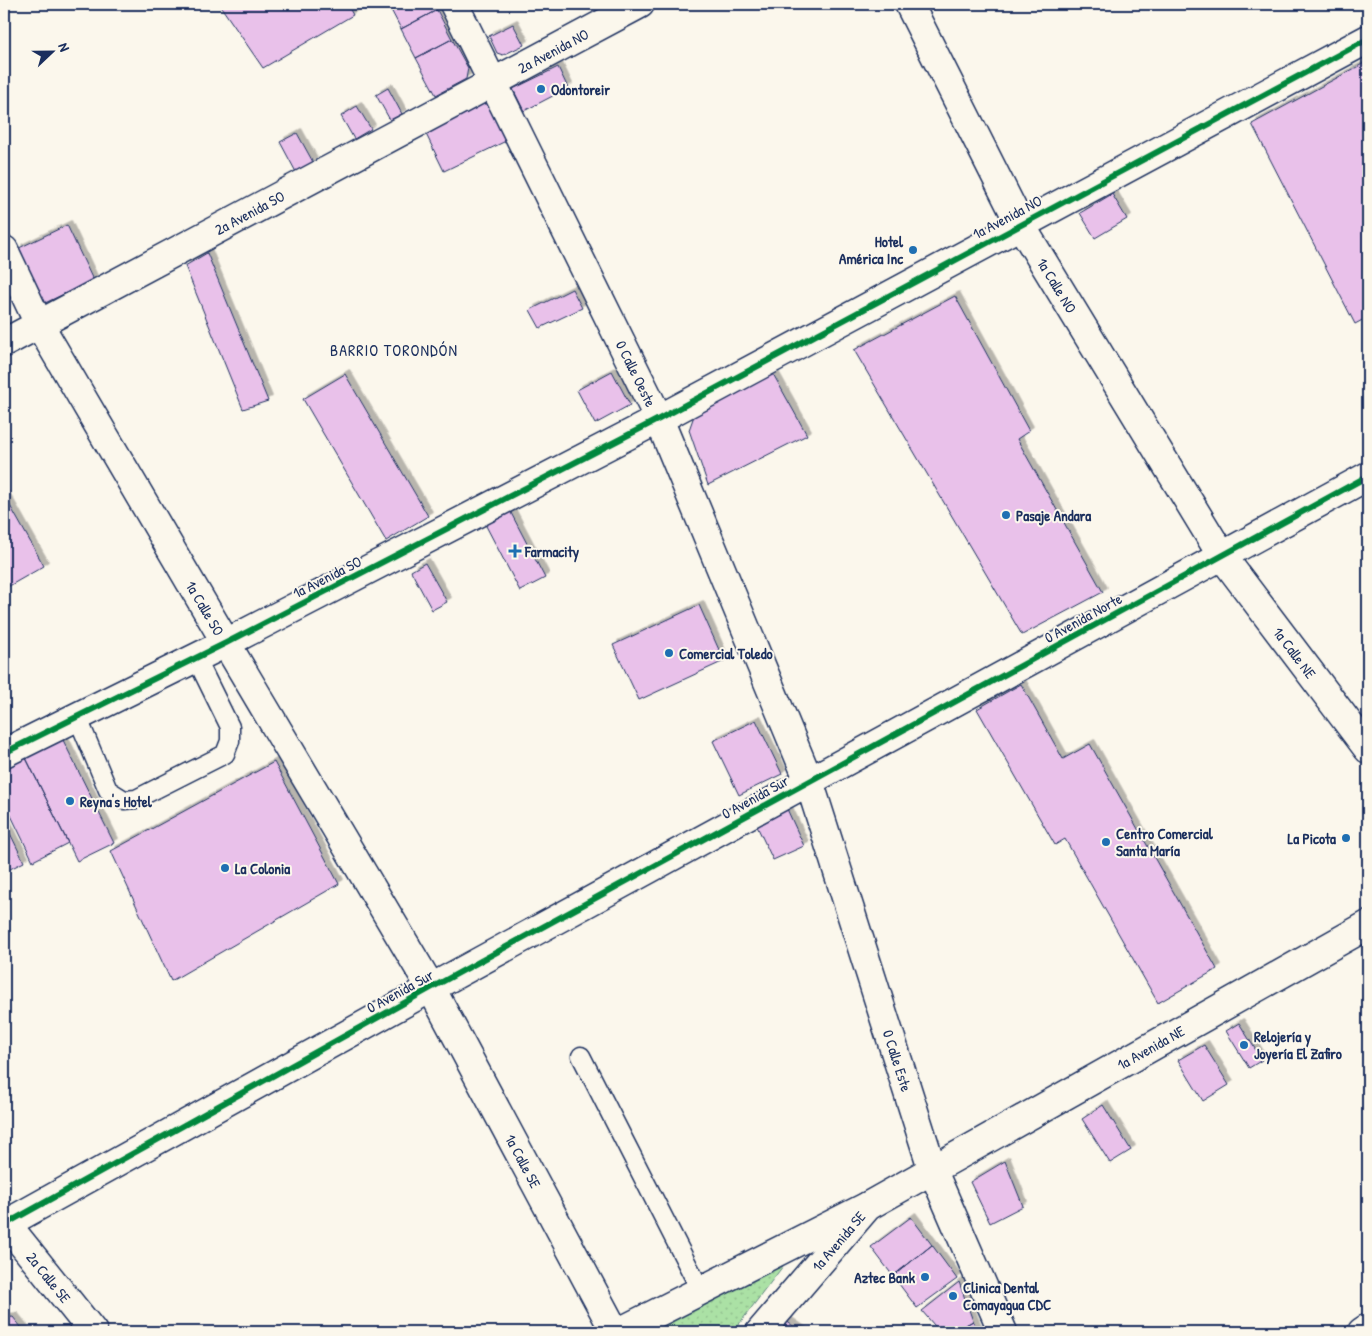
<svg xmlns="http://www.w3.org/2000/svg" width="1372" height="1336" viewBox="0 0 1372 1336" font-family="'Patrick Hand',sans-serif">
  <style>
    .grass { fill: url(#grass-dots); stroke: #638882 }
    .building { fill: #e9c1ea; stroke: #1b2f5e; filter: url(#shadow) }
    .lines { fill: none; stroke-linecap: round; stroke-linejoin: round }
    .lane-casing { stroke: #1b2f5e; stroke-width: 21 }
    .street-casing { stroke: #1b2f5e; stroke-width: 31 }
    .secondary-casing { stroke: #1b2f5e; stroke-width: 31 }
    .lane { stroke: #fbf7ec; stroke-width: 18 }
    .street { stroke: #fbf7ec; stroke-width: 28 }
    .secondary { stroke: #fbf7ec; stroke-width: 28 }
    .cycleway-casing { stroke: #fbf7ec; stroke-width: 9 }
    .cycleway { stroke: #00873e; stroke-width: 6 }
    .poi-dot { fill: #1f6fb2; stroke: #fbf7ec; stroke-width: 2 }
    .labels { text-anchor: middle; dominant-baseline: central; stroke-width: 4; stroke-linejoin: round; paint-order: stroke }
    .street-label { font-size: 15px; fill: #1b2f5e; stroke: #fbf7ec }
    .poi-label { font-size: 15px; font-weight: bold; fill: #1b2f5e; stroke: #fbf7ec; text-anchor: start }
    .neighbourhood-label { font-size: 16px; letter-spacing: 1px; fill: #1b2f5e; stroke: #fbf7ec }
  </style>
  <defs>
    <pattern id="grass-dots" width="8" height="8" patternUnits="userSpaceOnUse" patternTransform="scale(1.25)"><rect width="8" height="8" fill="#abe1a5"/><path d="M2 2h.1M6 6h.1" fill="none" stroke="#93c190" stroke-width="1.8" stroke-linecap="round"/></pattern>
    <filter id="shadow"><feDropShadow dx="4.5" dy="-4.5" stdDeviation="0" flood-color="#0004"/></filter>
  </defs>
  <rect width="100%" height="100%" fill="#fbf7ec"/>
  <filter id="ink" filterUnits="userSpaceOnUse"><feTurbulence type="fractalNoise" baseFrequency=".02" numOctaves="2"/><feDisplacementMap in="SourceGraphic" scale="10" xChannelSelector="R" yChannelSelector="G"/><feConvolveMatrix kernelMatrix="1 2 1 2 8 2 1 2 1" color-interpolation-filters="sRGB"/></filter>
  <g filter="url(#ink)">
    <!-- grass -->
    <path class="grass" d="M802,1241L733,1332H639Z"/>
    <!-- building -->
    <path class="building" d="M219,4H347L353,15L263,68Z
      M393,4H434L437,10L401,29L389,6Z
      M437,10L452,39L416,58L401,29Z
      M513,24L524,45L503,55L497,53L489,36Z
      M452,39L468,68L466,79L436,95L416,58Z
      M1368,61V317L1355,324L1252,124Z
      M558,67L568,88L524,111L513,89Z
      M388,88L402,114L390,120L376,95Z
      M488,100L508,140L444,171L425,132Z
      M357,106L371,129L354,139L341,116Z
      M297,133L313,162L296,172L280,142Z
      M1112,194L1127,219L1095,238L1080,213Z
      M67,225L93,280L43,304L17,249Z
      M207,253L268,401L243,409L185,266Z
      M572,289L582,308L540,328L530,310Z
      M955,296L1029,431L1017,439L1103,592L1022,635L854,350Z
      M612,371L630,405L595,424L577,390Z
      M772,372L807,435L708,485L689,430L696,410Z
      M345,374L428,516L386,541L303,399Z
      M4,495L44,566L4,589Z
      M510,511L545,578L520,591L485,524Z
      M425,563L447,602L432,610L411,571Z
      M699,605L724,661L639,700L613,645Z
      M1021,684L1063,759L1090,744L1217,969L1158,1003L1065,839L1055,845L977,709Z
      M756,720L782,774L739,795L713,741Z
      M63,740L114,843L77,861L26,758Z
      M26,758L68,843L33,861L4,801V769Z
      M274,762L339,884L171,981L111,851Z
      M787,809L804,846L773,860L756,824Z
      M4,821L24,862L4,872Z
      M1239,1023L1262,1060L1249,1068L1226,1031Z
      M1204,1045L1229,1085L1203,1101L1178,1060Z
      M1103,1105L1131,1150L1110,1163L1082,1119Z
      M1005,1161L1023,1206L990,1223L970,1182Z
      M911,1217L932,1245L893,1276L871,1247Z
      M932,1245L957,1279L917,1308L893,1276Z
      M959,1282L973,1321L953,1332H940L922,1311Z
      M13,1317L25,1332H4V1318Z
      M786,1321L802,1332H779Z
      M973,1321L978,1332H953Z"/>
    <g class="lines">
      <!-- lane casing -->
      <g class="lane-casing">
        <path id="lane" d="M77,716L108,790L124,800L136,799L225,754L230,741V727L196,658
          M581,1056L701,1291"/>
      </g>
      <!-- street casing -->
      <g class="street-casing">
        <g id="street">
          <path id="s1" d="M909,4L1020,224L1222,556L1368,749"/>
          <path id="s2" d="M4,250L39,324L226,643L431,988L615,1332"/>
          <path id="s3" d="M4,343L640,4"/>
          <path d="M4,753L226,643L659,419L1368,39"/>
          <path id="s4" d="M4,1221L93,1332"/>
          <path d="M4,1225L431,988L1368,476"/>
          <path d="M619,1332L868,1206"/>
        </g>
      </g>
      <!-- secondary casing -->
      <g class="secondary-casing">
        <g id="secondary">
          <path id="s5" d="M454,4L659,419L809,781L933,1171L1003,1332"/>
          <path id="s6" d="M760,1332L868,1206L1368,925"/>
          <path d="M1362,1332L1368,1328"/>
        </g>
      </g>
      <!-- lane -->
      <use href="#lane" class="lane"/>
      <!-- street -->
      <use href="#street" class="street"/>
      <!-- secondary -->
      <use href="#secondary" class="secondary"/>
      <!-- cycleway casing -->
      <g class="cycleway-casing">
        <path id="cycleway" d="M4,753L226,643L659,419L1368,39
          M4,1225L431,988L1368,476"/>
      </g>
      <!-- cycleway -->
      <use href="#cycleway" class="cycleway"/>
    </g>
  </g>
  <!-- markers -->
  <g class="poi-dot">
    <circle cx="541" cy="89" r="5"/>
    <circle cx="913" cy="250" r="5"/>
    <circle cx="1006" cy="515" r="5"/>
    <path d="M512.5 543.5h5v5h5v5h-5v5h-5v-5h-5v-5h5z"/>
    <circle cx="669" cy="653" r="5"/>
    <circle cx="70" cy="801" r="5"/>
    <circle cx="1346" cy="838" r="5"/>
    <circle cx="1106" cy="842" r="5"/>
    <circle cx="225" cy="868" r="5"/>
    <circle cx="1244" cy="1045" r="5"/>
    <circle cx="925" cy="1277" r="5"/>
    <circle cx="953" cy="1296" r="5"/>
  </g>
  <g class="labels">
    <!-- street labels -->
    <g class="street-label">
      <text stroke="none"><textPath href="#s3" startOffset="622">2a Avenida NO</textPath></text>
      <text stroke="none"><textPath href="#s3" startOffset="278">2a Avenida SO</textPath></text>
      <text transform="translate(1007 217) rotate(-28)">1a Avenida NO</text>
      <text stroke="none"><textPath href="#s1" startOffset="318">1a Calle NO</textPath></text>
      <text stroke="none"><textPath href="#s5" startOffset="412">0 Calle Oeste</textPath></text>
      <text transform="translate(327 577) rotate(-27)">1a Avenida SO</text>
      <text stroke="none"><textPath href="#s2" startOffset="411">1a Calle SO</textPath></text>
      <text transform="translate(1083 618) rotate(-29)">0 Avenida Norte</text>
      <text stroke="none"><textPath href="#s1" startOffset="756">1a Calle NE</textPath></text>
      <text transform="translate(755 797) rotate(-29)">0 Avenida Sur</text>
      <text transform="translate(400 991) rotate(-29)">0 Avenida Sur</text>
      <text stroke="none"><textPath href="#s6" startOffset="490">1a Avenida NE</textPath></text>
      <text stroke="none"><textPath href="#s5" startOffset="1148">0 Calle Este</textPath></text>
      <text stroke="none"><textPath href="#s2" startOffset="1049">1a Calle SE</textPath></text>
      <text stroke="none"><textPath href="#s6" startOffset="120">1a Avenida SE</textPath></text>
      <text stroke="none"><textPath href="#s4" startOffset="72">2a Calle SE</textPath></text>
    </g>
    <!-- poi labels -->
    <g class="poi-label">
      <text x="551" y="89">Odontoreir</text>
      <text x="903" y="241" text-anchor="end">Hotel<tspan x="903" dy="17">América Inc</tspan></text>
      <text x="1016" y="515">Pasaje Andara</text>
      <text x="525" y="551">Farmacity</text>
      <text x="679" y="653">Comercial Toledo</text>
      <text x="80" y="801">Reyna's Hotel</text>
      <text x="1116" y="833">Centro Comercial<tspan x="1116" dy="17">Santa María</tspan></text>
      <text x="1336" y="838" text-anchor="end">La Picota</text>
      <text x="235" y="868">La Colonia</text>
      <text x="1254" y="1036">Relojería y<tspan x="1254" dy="17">Joyería El Zafiro</tspan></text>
      <text x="915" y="1277" text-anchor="end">Aztec Bank</text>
      <text x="963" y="1287">Clinica Dental<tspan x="963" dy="17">Comayagua CDC</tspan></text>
    </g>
    <!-- neighbourhood labels -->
    <g class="neighbourhood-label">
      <text x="394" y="350">BARRIO TORONDÓN</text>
    </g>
  </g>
  <!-- margin -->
  <rect width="1372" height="1336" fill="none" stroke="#fbf7ec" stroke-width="20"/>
  <rect x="10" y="10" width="1352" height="1316" fill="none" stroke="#1b2f5e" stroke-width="2" filter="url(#ink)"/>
  <!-- north arrow -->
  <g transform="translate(52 52) rotate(68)" stroke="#fbf7ec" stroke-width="4" paint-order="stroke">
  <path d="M0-4L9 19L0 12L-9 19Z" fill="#1b2f5e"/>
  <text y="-8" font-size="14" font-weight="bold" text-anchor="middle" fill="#1b2f5e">N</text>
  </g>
</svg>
